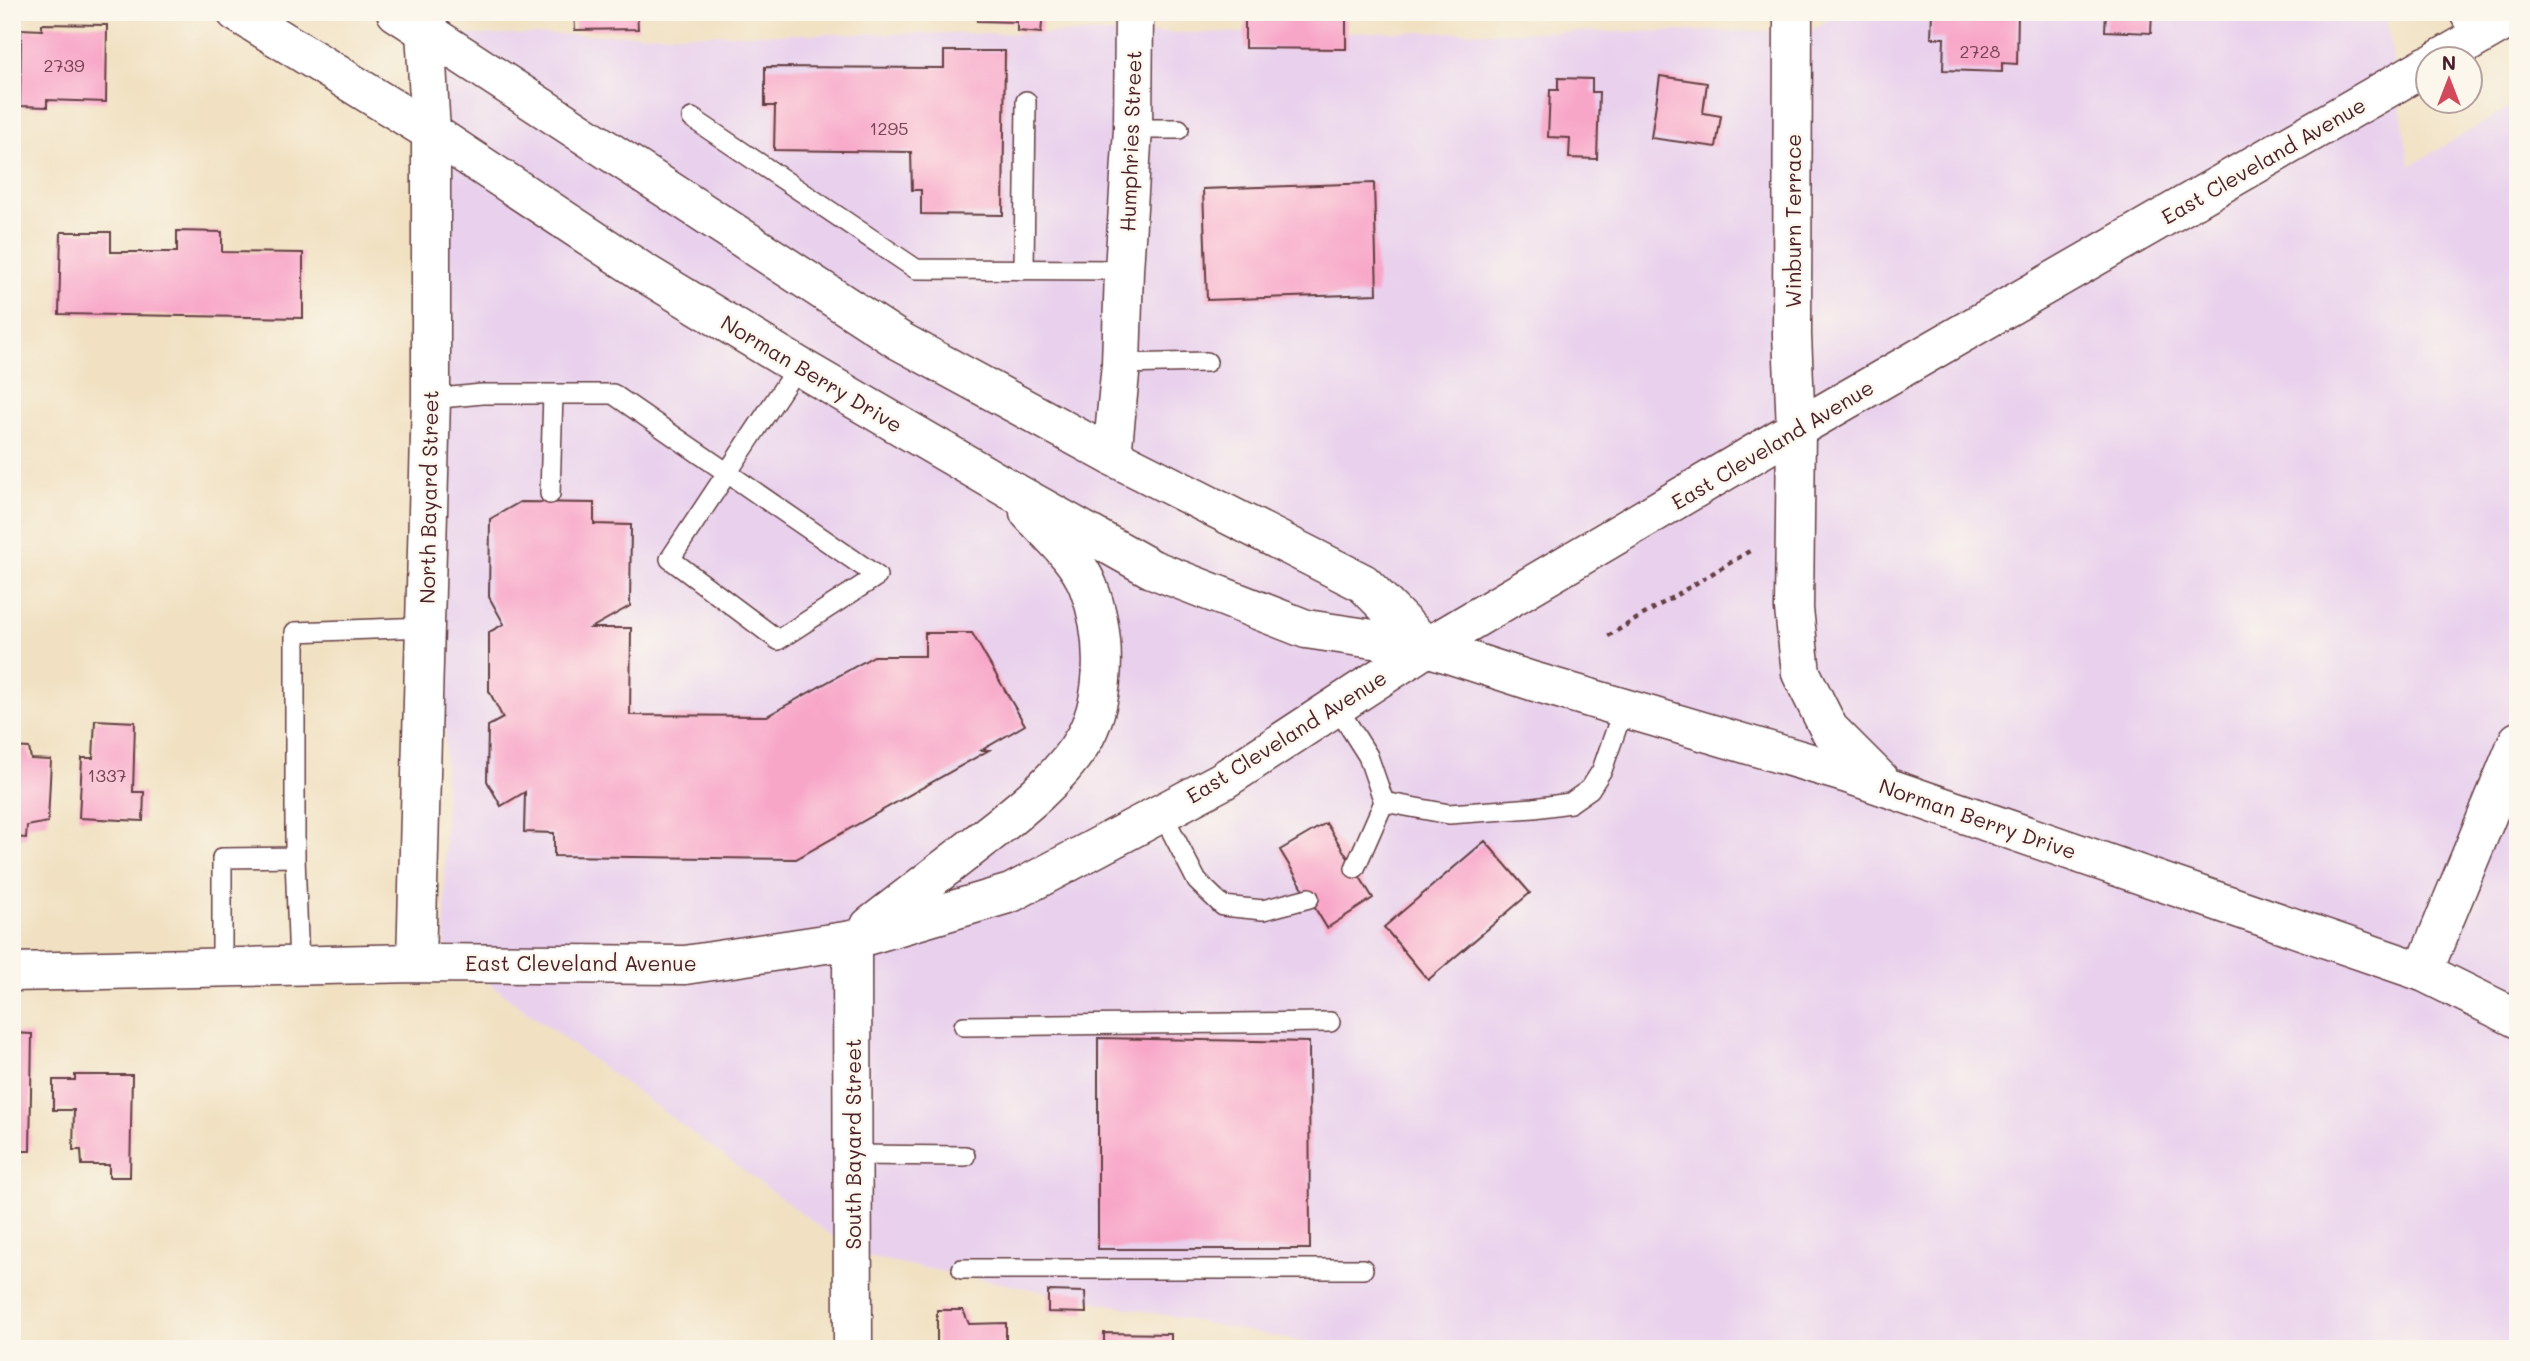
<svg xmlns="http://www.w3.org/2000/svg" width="2530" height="1361" viewBox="0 0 2530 1361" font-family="Mali,sans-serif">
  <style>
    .built { fill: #e9d1ed }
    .building { fill: #f8a6c8 }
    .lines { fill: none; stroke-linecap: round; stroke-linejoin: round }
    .service-casing { stroke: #633c42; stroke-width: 22 }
    .minor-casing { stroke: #633c42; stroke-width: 41 }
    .secondary-casing { stroke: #633c42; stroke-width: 41 }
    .path { stroke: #633c42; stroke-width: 4.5; stroke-dasharray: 5 5; stroke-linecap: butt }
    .service { stroke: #fff; stroke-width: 19 }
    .minor { stroke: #fff; stroke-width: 38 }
    .secondary { stroke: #fff; stroke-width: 38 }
    .labels { text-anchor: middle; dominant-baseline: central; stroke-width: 5; stroke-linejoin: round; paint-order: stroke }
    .number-label { font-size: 18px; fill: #764152 }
    .street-label { font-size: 21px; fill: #4a1f2b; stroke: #fbf7ec }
  </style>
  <rect width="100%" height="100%" fill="#fbf7ec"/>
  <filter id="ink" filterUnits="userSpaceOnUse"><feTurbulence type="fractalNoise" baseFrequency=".0143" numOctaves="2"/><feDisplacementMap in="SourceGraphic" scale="14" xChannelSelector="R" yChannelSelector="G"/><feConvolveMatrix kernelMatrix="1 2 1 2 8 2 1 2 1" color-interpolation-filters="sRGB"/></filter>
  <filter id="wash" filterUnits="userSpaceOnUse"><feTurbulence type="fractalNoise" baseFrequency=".00686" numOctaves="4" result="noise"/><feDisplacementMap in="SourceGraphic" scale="28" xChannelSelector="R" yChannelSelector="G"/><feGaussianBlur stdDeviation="1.57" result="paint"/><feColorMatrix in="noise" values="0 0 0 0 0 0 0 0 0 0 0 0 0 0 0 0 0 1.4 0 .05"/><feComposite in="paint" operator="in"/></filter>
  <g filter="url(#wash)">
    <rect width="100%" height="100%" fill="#f1e1c2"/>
    <!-- built -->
    <path class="built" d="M1841,12H2393L2386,17L2410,166L2518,102V1349H1338L858,1255L445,951V35L1810,31Z"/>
    <g id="blocks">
      <!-- building -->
      <path class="building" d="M574,12H637L638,29L575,30Z
        M977,12H1043L1041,33L1017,31V22L977,21Z
        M1245,12H1346V49L1245,48Z
        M1932,12H2018L2017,64L2002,63V72L1943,70L1944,38H1931Z
        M2106,12H2152L2151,33L2105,31Z
        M42,24L107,25L106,102L47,100V107L20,106L21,29L42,30Z
        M944,51H1005L1003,215L921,214V190H912L911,152L774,150L775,106H765V67L944,68Z
        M1660,76L1707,83L1703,113L1721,116L1716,147L1651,138Z
        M1558,78L1592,79V92H1599L1597,159L1569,158L1570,138L1548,137L1550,90H1558Z
        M1374,183L1377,294L1207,300L1203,189Z
        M177,231L222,232V252L303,253V318L59,314L61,232H111V252H177Z
        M520,502L594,503V524L631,525L630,606L591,628H631L630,715L767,716L874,656H925V633H972L1025,725L982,750H989L796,859L554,856V833L524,832L525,792L501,806L487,781L488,726L503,718L489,691V632L504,624L489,597L490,519Z
        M95,720L135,722L133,792H144L143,821L79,818L82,758H93Z
        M12,747L29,748L31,759L51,760L48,822L27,826L26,838L12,837Z
        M1326,823L1373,898L1327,928L1280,850Z
        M1485,841L1530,893L1428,980L1384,927Z
        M12,1033L32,1034L30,1151H12Z
        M1098,1038L1309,1042L1310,1249H1098Z
        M75,1075H132L130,1177H109V1165H82L81,1150H73L74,1110H53V1080H75Z
        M1048,1291L1085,1292L1086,1313L1048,1312Z
        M937,1310H963L969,1324L1006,1323V1349H937Z
        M1104,1333L1171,1334V1349H1104Z"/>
    </g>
  </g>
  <g filter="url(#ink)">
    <use href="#blocks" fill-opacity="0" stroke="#633c42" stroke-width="2"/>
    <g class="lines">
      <!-- service casing -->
      <g class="service-casing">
        <path id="service" d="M2458,12L2473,40
          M692,118L916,269L1124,270
          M1133,129H1179
          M1024,270L1026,101
          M1121,364L1207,362
          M431,399L482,394H613L877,576L778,640L670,559L798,366
          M550,494L553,394
          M1337,707L1368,756L1384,802L1355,868
          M1384,802L1449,814L1534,808L1570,803L1590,789L1602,770L1624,707
          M1162,813L1197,881L1223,906L1263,910L1309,898
          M295,857V632L425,627
          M222,967V858L295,857L299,966
          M964,1026L1330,1022
          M852,1155L965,1156
          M962,1269H1363"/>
      </g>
      <!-- minor casing -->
      <g class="minor-casing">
        <path id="minor" d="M1793,12L1792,335L1796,429
          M1112,456L1121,364L1124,270L1133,129L1134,12
          M852,940L853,1349
          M416,963L431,399V132L425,31L429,12
          M2423,972L2518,741"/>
      </g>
      <!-- secondary casing -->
      <g class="secondary-casing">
        <path id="secondary" d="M236,12L431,132L643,272L798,366L1007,488L1152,569L1306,629L1427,647L1532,681L1848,774L2423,972L2518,1019
          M396,12L900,341L1112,456L1363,583L1427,647
          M2438,60L2518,14
          M1796,429L1794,609L1801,673L1829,729L1880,780
          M870,926C904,900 937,874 971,848C1011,817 1060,781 1085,737C1108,694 1106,631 1088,586C1077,558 1049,534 1029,512
          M12,972L416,963L685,965L852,940L1011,893L1222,781L1427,647L1796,429L2428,65"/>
      </g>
      <!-- path -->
      <path class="path" d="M1608,636L1753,549"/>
      <!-- service -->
      <use href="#service" class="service"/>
      <!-- minor -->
      <use href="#minor" class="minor"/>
      <!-- secondary -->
      <use href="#secondary" class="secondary"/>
    </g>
  </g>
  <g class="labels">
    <!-- number labels -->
    <g class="number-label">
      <text x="1980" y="51">2728</text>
      <text x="64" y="65">2739</text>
      <text x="889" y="128">1295</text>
      <text x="107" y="775">1337</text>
    </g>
    <!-- street labels -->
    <g class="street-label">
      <text transform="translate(1130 141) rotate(-88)">Humphries Street</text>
      <text transform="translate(2263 160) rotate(-30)">East Cleveland Avenue</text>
      <text transform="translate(1792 221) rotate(-90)">Winburn Terrace</text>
      <text transform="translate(812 373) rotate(31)">Norman Berry Drive</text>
      <text transform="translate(1772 444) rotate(-31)">East Cleveland Avenue</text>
      <text transform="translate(428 497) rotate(-89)">North Bayard Street</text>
      <text transform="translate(1286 736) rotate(-32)">East Cleveland Avenue</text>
      <text transform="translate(1978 818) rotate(19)">Norman Berry Drive</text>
      <text x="581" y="962">East Cleveland Avenue</text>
      <text transform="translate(852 1144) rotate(-90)">South Bayard Street</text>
    </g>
  </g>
  <!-- margin -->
  <rect width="2530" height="1361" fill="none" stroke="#fbf7ec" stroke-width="42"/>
  <!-- north arrow -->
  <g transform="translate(2449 80)"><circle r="33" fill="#fbf7ec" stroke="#b4a19f" stroke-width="2"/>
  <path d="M0-5L12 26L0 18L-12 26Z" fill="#d1495b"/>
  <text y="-10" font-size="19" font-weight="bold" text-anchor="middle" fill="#4a1f2b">N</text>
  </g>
</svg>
